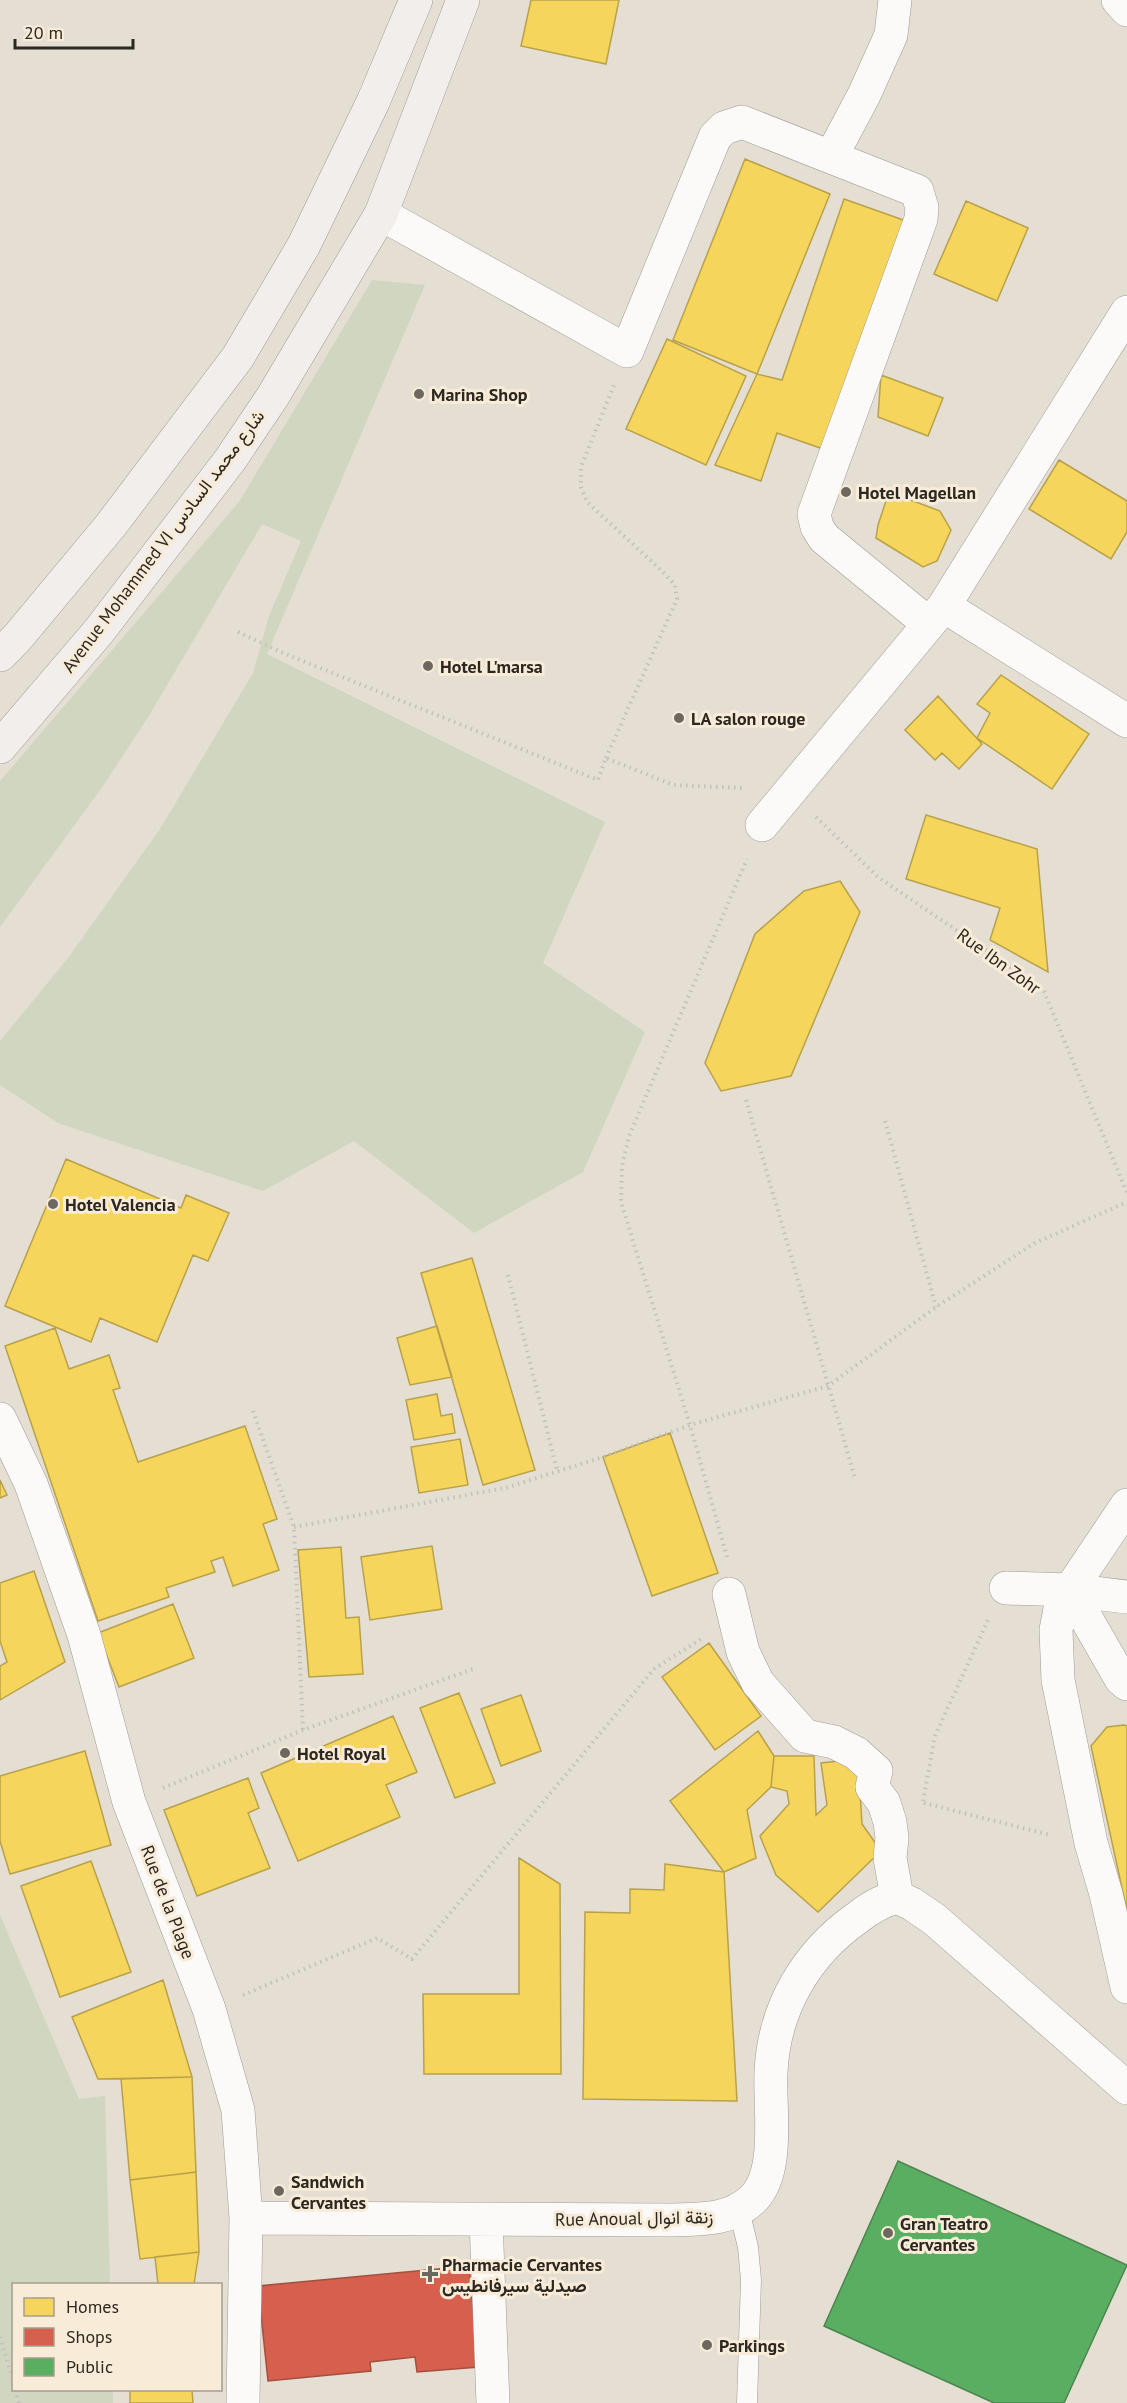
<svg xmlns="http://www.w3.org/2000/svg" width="1127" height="2403" viewBox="0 0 1127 2403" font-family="'PT Sans',Vazirmatn,sans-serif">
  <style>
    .green { fill: #d1d6c1 }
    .homes { fill: #f6d55c; stroke: #b9a14a; stroke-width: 1.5 }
    .shops { fill: #d6604d; stroke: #a34f40; stroke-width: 1.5 }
    .public { fill: #5aae61; stroke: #4c864e; stroke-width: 1.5 }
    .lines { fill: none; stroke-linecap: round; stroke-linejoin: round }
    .lane-casing { stroke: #a09b94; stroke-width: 21 }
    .street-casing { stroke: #a09b94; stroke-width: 34 }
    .secondary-casing { stroke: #a09b94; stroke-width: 34 }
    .path { stroke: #c3c1bd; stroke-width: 4; stroke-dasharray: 1.5 4.5; stroke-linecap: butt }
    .lane { stroke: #fbfaf8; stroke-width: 20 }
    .street { stroke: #fbfaf8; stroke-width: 33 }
    .secondary { stroke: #f2eeec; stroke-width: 33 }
    .poi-dot { fill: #6c675f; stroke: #f8ecd9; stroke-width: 2 }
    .labels { text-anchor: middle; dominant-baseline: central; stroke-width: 6; stroke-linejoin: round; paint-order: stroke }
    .poi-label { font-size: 18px; font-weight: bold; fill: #2c2720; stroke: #f8ecd9; text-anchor: start }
    .street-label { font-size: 18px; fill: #2c2720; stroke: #f8ecd9 }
  </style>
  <rect width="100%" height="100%" fill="#e4ded3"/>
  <!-- green -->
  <path class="green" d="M372,280L425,285L267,654L605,822L543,963L645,1032L583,1172L474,1233L354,1141L263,1191L58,1123L0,1085V1041L68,958L160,829L253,673L269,616L301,541L262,524L150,714L103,786L0,927V781L239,502Z
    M0,1915L79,2099L105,2096L110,2284H14V2390H113V2403H0Z"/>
  <!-- homes -->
  <path class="homes" d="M531,0H619L606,64L521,46Z
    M745,159L830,194L757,374L673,340Z
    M844,199L909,222L829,451L777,433L761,481L715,465L757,374L782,380Z
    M966,201L1028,228L997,301L934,274Z
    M667,339L746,376L706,465L626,429Z
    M881,375L943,398L928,436L878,417Z
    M1059,460L1127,501V532L1111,559L1029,509Z
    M889,492L940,511L951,530L937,561L923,567L876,538L878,525Z
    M1001,675L1089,734L1052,789L977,738L990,713L977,704Z
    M938,696L982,744L959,769L942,753L935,760L905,730Z
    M926,815L1037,849L1048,972L990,940L1000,908L906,879Z
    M840,881L860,912L791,1076L721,1091L705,1063L755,934L804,891Z
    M66,1159L181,1208L186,1195L229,1213L208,1261L193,1255L157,1342L100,1318L91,1342L5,1306Z
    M472,1258L535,1470L483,1485L421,1273Z
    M437,1326L452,1377L410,1385L397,1338Z
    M55,1328L69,1369L109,1355L120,1388L113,1390L138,1462L245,1426L277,1519L263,1524L279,1570L233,1586L223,1557L211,1561L215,1572L166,1588L169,1597L98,1621L5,1346Z
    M437,1394L441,1416L452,1414L455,1433L414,1440L406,1400Z
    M670,1433L718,1573L652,1596L603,1457Z
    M460,1439L468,1485L419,1493L411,1447Z
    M0,1480L7,1495L0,1498Z
    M432,1546L442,1609L370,1620L361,1557Z
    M341,1547L346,1618L359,1617L363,1674L309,1677L298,1550Z
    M34,1571L65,1662L0,1700V1666L7,1662L0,1641V1583Z
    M173,1604L194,1658L119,1687L98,1633Z
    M709,1643L761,1716L715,1750L662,1677Z
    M459,1693L495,1783L455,1798L420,1708Z
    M521,1695L541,1751L501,1766L481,1709Z
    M393,1716L417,1772L386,1785L400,1817L298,1861L261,1773Z
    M1124,1725L1127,1726V1911L1091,1746L1107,1727Z
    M758,1731L774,1756L771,1787L747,1810L756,1858L724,1872L670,1801Z
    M85,1751L111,1845L10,1874L0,1841V1776Z
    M774,1756H814L816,1815L827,1805L821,1763L858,1759L862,1824L881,1851L818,1912L776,1875L760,1836L789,1804L787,1791L771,1787Z
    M248,1778L259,1808L248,1813L270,1868L197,1896L164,1810Z
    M519,1858L560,1884L561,2074H424L423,1994H519Z
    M91,1861L131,1972L60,1997L21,1886Z
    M665,1864L724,1872L737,2101L583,2099L585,1912L630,1913V1889L664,1890Z
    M163,1980L192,2077L98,2079L72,2017Z
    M192,2077L196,2172L130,2180L121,2079Z
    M196,2172L199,2252L140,2259L130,2180Z
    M199,2252L194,2284H158L155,2257Z
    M130,2390H192L193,2403H130Z"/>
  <!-- shops -->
  <path class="shops" d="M469,2266L479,2367L417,2372L415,2357L370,2362L371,2371L268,2381L258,2286Z"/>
  <!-- public -->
  <path class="public" d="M898,2161L1127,2265L1064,2403H994L824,2326Z"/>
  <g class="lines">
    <!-- lane casing -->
    <g class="lane-casing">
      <path id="lane" d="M739,2210L748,2247L751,2280L747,2403"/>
    </g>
    <!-- street casing -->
    <g class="street-casing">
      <path id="street" d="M1118,0L1127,10
        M831,157L864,95L891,35L895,0
        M381,214L627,351L715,137L724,128L742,122L917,191L922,208L921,219L814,514L817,527L824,538L929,624
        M944,606L1127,721
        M762,825L944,606L1127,312
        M0,1419L31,1484L84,1635L129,1802L209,2009L238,2110L246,2218L243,2403
        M1127,1505L1070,1590L1060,1609L1056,1630L1058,1680L1091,1843L1106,1894L1127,1987
        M1006,1588L1070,1590L1127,1597
        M1070,1590L1121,1679L1127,1684
        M729,1594L743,1652L758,1683L805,1736L834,1742L856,1753L876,1771L872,1787L884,1803L890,1822L892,1838L890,1858L897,1897
        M246,2218L670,2220C700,2219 729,2221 752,2200C781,2173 769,2108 771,2072C774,2008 806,1954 857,1918C870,1908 881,1901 897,1897L912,1904L934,1919L1127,2088
        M486,2220L493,2403"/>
    </g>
    <!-- secondary casing -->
    <g class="secondary-casing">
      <path id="secondary" d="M0,655L17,638L111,525L238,357L304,245L373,102L416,0
        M0,747L99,631L230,460L273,396L381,214L463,0"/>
    </g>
    <!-- path -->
    <path class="path" d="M238,632L283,653L598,780L606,758L673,785L744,788
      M606,758L677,599L675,585L662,571L587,502L581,487V467L614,385
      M816,817L878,877L1043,989L1127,1193
      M746,1100L855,1478
      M885,1121L936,1307
      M508,1275L557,1470
      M253,1411L294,1527L303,1730
      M294,1527L505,1488L603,1457L690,1425L828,1386L936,1307L1035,1243L1127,1202
      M727,1557L690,1425L621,1202L622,1166L629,1136L747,859
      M163,1788L303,1730L473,1669
      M923,1801L935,1736L988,1620
      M924,1803L1050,1835
      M243,1995L377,1938L412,1959L654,1669L701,1639
      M0,2337L14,2383
      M15,2390L19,2403"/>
    <!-- lane -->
    <use href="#lane" class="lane"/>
    <!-- street -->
    <use href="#street" class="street"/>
    <!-- secondary -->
    <use href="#secondary" class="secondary"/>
  </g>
  <!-- markers -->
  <g class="poi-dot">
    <circle cx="419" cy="394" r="6"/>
    <circle cx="846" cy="492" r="6"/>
    <circle cx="428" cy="666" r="6"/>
    <circle cx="679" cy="718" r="6"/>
    <circle cx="53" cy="1204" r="6"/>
    <circle cx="285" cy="1753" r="6"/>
    <circle cx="279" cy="2191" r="6"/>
    <circle cx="888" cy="2233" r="6"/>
    <path d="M427 2265h6v6h6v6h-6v6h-6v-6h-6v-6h6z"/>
    <circle cx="707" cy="2345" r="6"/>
  </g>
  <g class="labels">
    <!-- poi labels -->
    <g class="poi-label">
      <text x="431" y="394">Marina Shop</text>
      <text x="858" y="492">Hotel Magellan</text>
      <text x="440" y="666">Hotel L'marsa</text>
      <text x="691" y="718">LA salon rouge</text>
      <text x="65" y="1204">Hotel Valencia</text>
      <text x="297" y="1753">Hotel Royal</text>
      <text x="291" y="2181">Sandwich<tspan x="291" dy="21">Cervantes</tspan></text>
      <text x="900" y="2223">Gran Teatro<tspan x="900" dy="21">Cervantes</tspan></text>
      <text x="442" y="2264">Pharmacie Cervantes<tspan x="442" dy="21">صيدلية سيرفانطيس</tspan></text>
      <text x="719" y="2345">Parkings</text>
    </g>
    <!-- street labels -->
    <g class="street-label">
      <text transform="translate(163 541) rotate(-53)">Avenue Mohammed VI شارع محمد السادس</text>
      <text transform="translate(999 961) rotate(36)">Rue Ibn Zohr</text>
      <text transform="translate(168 1902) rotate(69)">Rue de la Plage</text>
      <text transform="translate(634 2218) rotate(-1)">Rue Anoual زنقة انوال</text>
    </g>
  </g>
  <!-- legend -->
  <rect x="12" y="2283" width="210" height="108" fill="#f8ecd9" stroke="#a69d8f" stroke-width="1.5"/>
  <rect x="24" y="2298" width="30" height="18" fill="#f6d55c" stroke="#a69d8f" stroke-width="1.5"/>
  <text x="66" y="2313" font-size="18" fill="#2c2720">Homes</text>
  <rect x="24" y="2328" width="30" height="18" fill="#d6604d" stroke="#a69d8f" stroke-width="1.5"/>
  <text x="66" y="2343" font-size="18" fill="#2c2720">Shops</text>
  <rect x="24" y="2358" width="30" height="18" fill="#5aae61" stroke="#a69d8f" stroke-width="1.5"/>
  <text x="66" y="2373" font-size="18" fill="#2c2720">Public</text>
  <!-- scale -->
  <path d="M15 39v9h118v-9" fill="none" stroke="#2c2720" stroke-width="3"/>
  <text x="24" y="39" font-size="18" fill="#2c2720" stroke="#f8ecd9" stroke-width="4.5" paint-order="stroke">20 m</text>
</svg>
